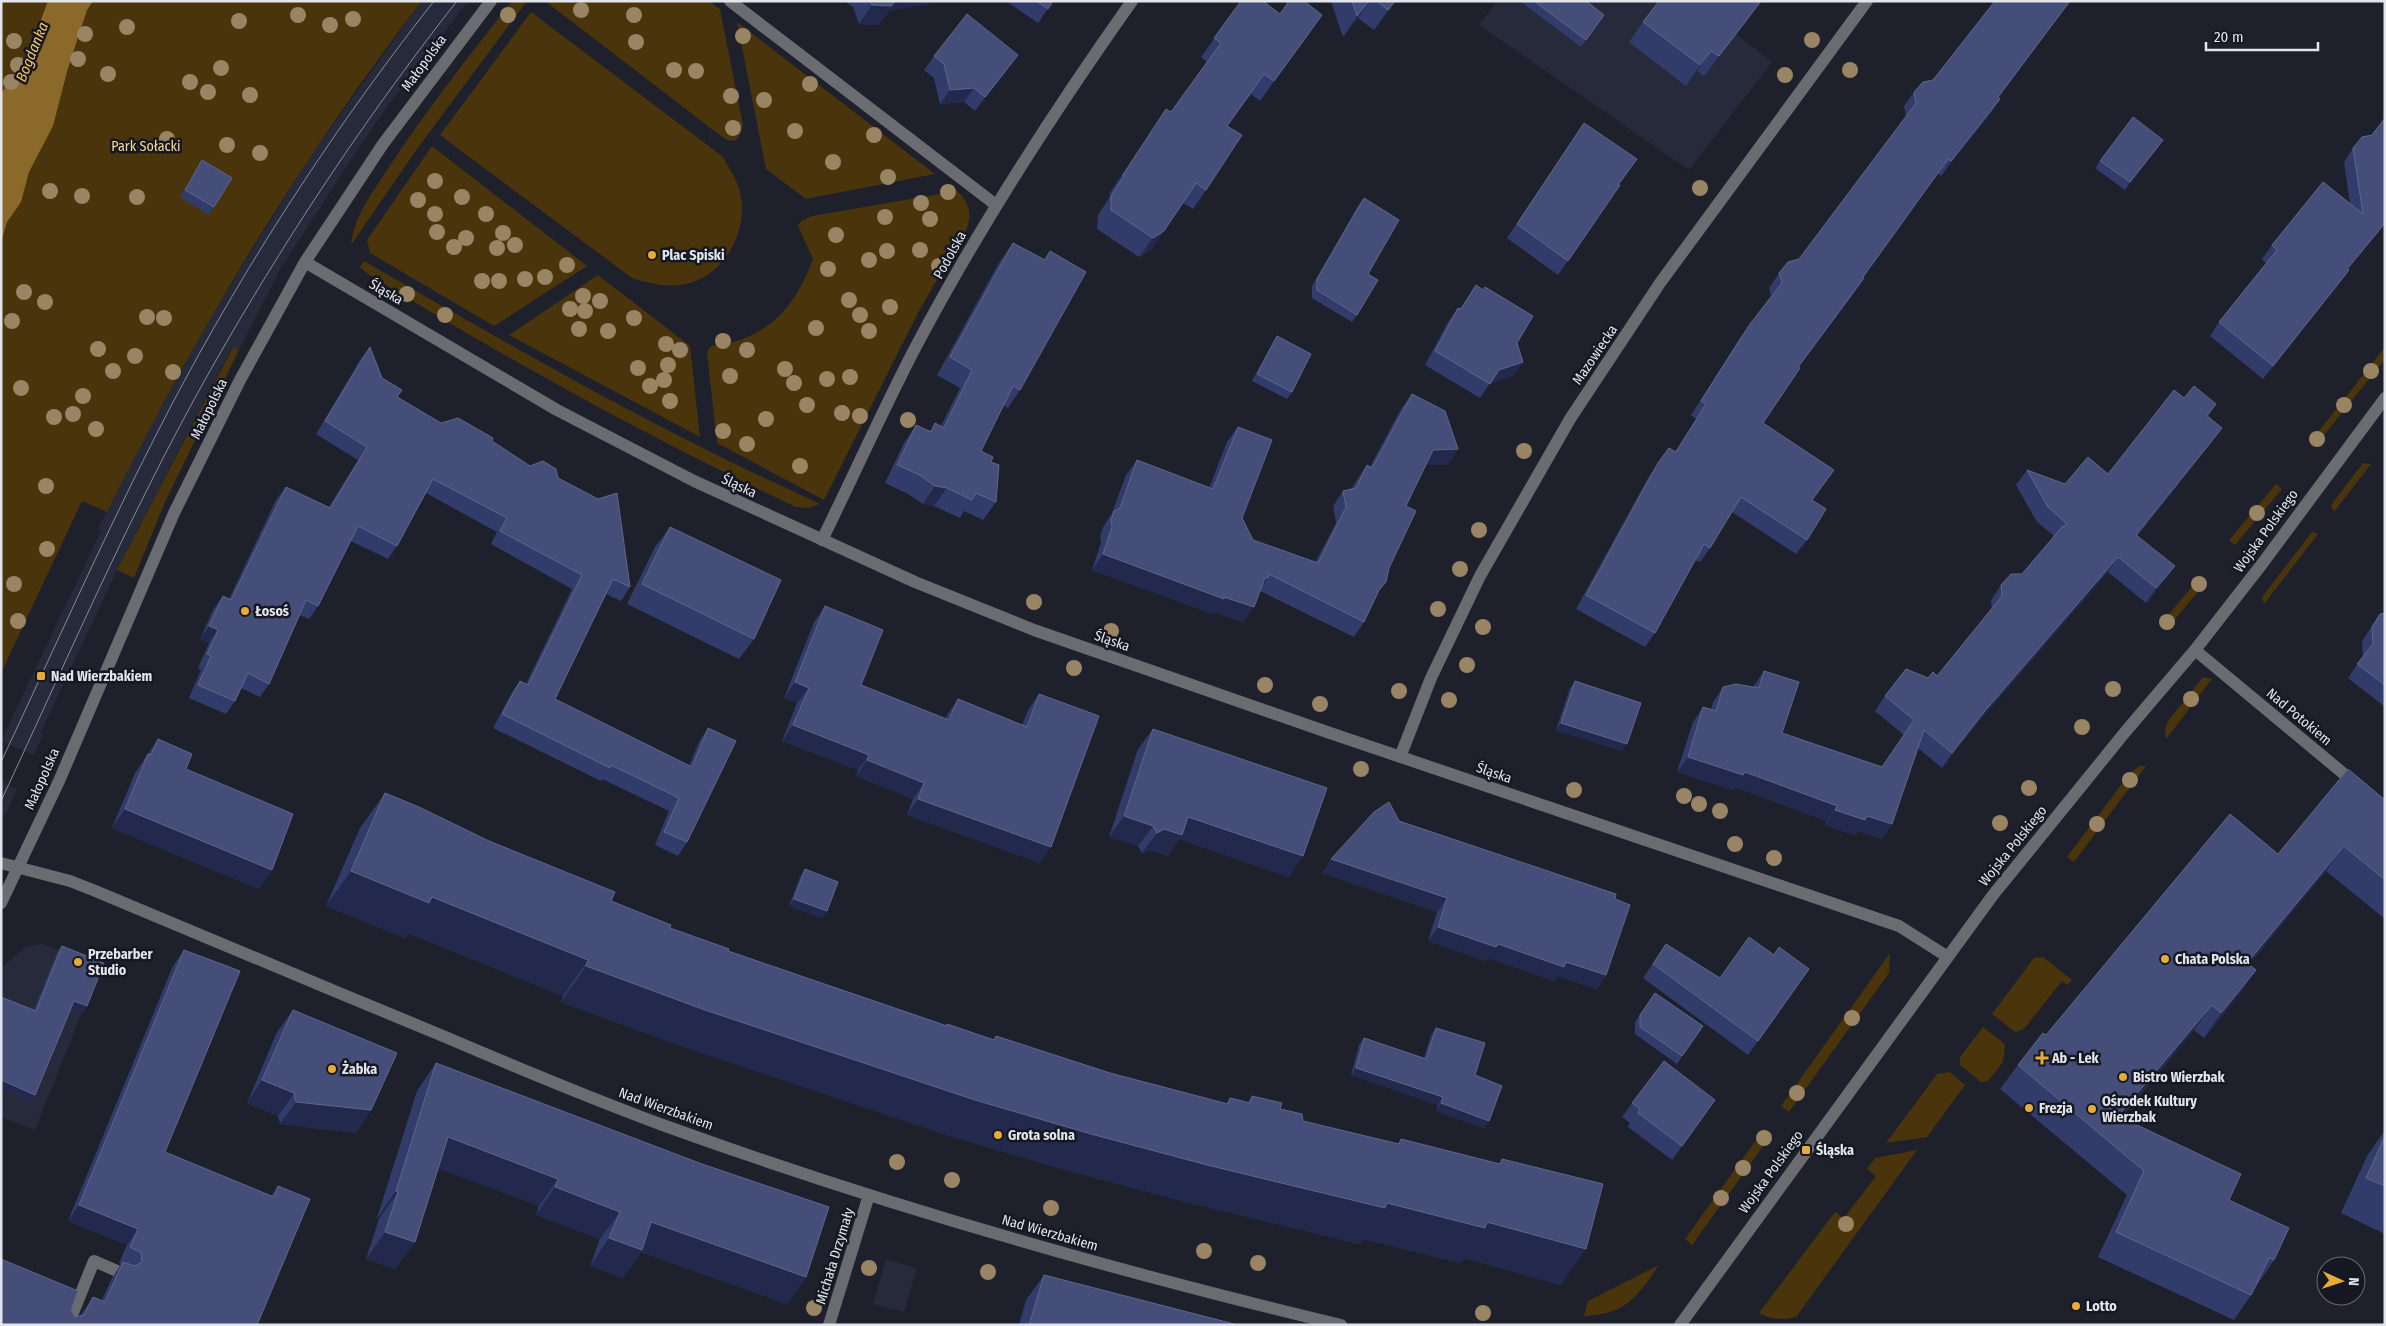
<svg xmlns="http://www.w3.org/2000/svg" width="2386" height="1326" viewBox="0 0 2386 1326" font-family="'Fira Sans Condensed',sans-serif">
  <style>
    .built { fill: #262a3a }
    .green { fill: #49340b }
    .water { fill: #8a692b }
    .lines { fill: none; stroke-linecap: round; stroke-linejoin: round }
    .minor { stroke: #6a6c71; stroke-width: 12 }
    .tram { stroke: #898c95; stroke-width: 1 }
    .tree { fill: #998464 }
    .wall { fill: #323c6b }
    .shaded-wall { fill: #22294c }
    .building { fill: #454e79; stroke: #5e668b }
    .poi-dot { fill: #e7ac37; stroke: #151822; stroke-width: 2 }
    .labels { text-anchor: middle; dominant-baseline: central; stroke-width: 5; stroke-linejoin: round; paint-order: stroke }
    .street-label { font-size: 14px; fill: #e3e5ec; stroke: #151822 }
    .park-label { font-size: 14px; fill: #fdd592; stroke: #151822 }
    .poi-label { font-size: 14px; font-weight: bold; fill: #e3e5ec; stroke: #151822; text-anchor: start }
    .water-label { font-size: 15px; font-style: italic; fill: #f6c46d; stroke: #151822 }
  </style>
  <rect width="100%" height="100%" fill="#1e212c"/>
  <!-- built -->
  <path class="built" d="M422,1H468L390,103L354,155L279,271L239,350L232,347L117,570L40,734L43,735L33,755L1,741L101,531L98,529L152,423L212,315L309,158Z
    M1497,1H1694L1772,62L1689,170L1479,25Z
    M1,781L17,789L5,815L1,814Z
    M42,944L101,965L35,1130L3,1118L1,1121V968L27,946Z
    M886,1259L917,1268L904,1312L873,1304Z"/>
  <!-- green -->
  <path class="green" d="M1,1H422C299,160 196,333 107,512L82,501L1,673Z
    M512,1H527L417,149L351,245C354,215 373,192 389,167C427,109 470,55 512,1Z
    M545,1H709L720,9L743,125L741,133L736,140L729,141L721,136Z
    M531,12L722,156C731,170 741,186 742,204C744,240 719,280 681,285C664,287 648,283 632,278L440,135Z
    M737,22L935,174L806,199L766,169Z
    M432,146L587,266L494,326L370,253L367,240Z
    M957,191C969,202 972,212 967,228L920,309L824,500L717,443L707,352L711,346C765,341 795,309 813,259L798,226L801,221L812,216Z
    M364,261C477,326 590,392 707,450C744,469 782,486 820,504L808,508L796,507C649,438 507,359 368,274L360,267Z
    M598,275L690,346L700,437L509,335Z
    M233,347L239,350L165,502L134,578L117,570Z
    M2385,347V359L2316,445L2311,441Z
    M2363,463L2371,464L2334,512L2331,505Z
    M2276,484L2282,489L2235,545L2229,540Z
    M2312,532L2318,534L2264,604L2262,597Z
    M2200,577L2206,582L2166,630L2160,625Z
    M2203,677L2212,679L2166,739L2165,729L2168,721Z
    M2139,766H2146L2074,862L2067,857L2130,773Z
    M1890,953L1889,973L1789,1112L1781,1106Z
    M2043,957L2072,980L2067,985L2062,981L2024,1029L2015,1032L1992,1014L2034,958Z
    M1983,1027L2005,1044L2003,1062L1988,1081L1981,1082L1960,1065V1057Z
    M1950,1072L1965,1085L1927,1137L1886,1143L1937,1074Z
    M1764,1129L1772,1134L1692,1245L1685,1239Z
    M1917,1150L1796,1317C1781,1320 1773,1320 1759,1313L1835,1212L1844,1218L1876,1176L1867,1169L1875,1158Z
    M1659,1265C1637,1297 1627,1314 1584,1316L1588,1301Z"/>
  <!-- water -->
  <path class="water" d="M48,1H93L87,10L68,68L53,126L29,172L21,202L7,222L1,242V93C24,67 36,33 48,1Z"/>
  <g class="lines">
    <!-- minor -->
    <path class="minor" d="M730,1L996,205
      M305,262L557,410L694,481L915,582L1034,630L1330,733L1899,926L1948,957
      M822,540C853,477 881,414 913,352C977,230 1052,114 1132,1
      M2195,650L2356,784
      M1400,757L1431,678L1480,576L1570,419L1660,283L1867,1
      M1,863L70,881L93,890C209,938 326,988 443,1036C518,1068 594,1100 671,1128C890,1207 1115,1271 1341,1325
      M1,903L59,781L174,513L240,380L305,262L383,144L491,1
      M68,1325L94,1261L124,1274
      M829,1325L869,1195
      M1680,1325L1993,895L2126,731L2195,650L2262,564L2385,398"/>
    <!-- tram -->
    <path class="tram" d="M1,762C52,654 100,545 154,439C232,285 327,137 434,1
      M1,801C73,647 140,490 226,343C295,224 372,109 457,1"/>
  </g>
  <!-- trees -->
  <g class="tree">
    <circle cx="581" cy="10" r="8"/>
    <circle cx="298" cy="15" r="8"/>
    <circle cx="508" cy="15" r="8"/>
    <circle cx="634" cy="15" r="8"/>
    <circle cx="353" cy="19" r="8"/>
    <circle cx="239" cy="21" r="8"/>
    <circle cx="330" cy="25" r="8"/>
    <circle cx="127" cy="27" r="8"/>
    <circle cx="85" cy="34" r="8"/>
    <circle cx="743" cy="36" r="8"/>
    <circle cx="1812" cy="40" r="8"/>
    <circle cx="14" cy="41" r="8"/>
    <circle cx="636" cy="42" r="8"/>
    <circle cx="78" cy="59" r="8"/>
    <circle cx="18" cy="65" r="8"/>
    <circle cx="221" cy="68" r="8"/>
    <circle cx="674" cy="70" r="8"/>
    <circle cx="1850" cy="70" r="8"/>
    <circle cx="696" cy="71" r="8"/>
    <circle cx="108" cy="74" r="8"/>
    <circle cx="1785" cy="75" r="8"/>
    <circle cx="11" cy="82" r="8"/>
    <circle cx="190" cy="82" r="8"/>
    <circle cx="810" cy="84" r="8"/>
    <circle cx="208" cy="92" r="8"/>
    <circle cx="250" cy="95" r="8"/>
    <circle cx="731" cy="96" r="8"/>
    <circle cx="764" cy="100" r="8"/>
    <circle cx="733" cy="128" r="8"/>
    <circle cx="795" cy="131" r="8"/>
    <circle cx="874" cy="135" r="8"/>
    <circle cx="167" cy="139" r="8"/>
    <circle cx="227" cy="145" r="8"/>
    <circle cx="260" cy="153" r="8"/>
    <circle cx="833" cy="162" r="8"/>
    <circle cx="888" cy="177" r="8"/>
    <circle cx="435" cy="181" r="8"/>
    <circle cx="1700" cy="188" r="8"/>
    <circle cx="50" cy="191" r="8"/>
    <circle cx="948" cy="192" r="8"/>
    <circle cx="82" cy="196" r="8"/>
    <circle cx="137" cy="197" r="8"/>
    <circle cx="462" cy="197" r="8"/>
    <circle cx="418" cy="200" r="8"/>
    <circle cx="921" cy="203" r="8"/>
    <circle cx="435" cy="214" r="8"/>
    <circle cx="486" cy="214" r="8"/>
    <circle cx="885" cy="217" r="8"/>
    <circle cx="930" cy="219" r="8"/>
    <circle cx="437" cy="232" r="8"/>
    <circle cx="503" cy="233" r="8"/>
    <circle cx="836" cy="235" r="8"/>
    <circle cx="466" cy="238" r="8"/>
    <circle cx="515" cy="245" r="8"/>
    <circle cx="454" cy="247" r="8"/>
    <circle cx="497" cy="248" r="8"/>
    <circle cx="920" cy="250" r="8"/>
    <circle cx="887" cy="251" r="8"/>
    <circle cx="869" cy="260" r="8"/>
    <circle cx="567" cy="265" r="8"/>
    <circle cx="939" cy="266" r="8"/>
    <circle cx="828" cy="269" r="8"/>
    <circle cx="545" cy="277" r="8"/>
    <circle cx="525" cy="279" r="8"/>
    <circle cx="482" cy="281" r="8"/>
    <circle cx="499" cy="281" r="8"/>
    <circle cx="24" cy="292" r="8"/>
    <circle cx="407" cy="294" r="8"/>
    <circle cx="583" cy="296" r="8"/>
    <circle cx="849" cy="300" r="8"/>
    <circle cx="600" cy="301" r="8"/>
    <circle cx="45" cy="302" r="8"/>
    <circle cx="890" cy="307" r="8"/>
    <circle cx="570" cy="309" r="8"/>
    <circle cx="585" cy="311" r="8"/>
    <circle cx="445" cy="315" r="8"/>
    <circle cx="860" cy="315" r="8"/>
    <circle cx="147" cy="317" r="8"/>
    <circle cx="164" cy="318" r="8"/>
    <circle cx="634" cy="318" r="8"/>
    <circle cx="12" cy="321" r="8"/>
    <circle cx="816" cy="328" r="8"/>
    <circle cx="579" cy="329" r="8"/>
    <circle cx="608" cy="331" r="8"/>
    <circle cx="869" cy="331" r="8"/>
    <circle cx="723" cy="341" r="8"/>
    <circle cx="666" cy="344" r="8"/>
    <circle cx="98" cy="349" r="8"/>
    <circle cx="680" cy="350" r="8"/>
    <circle cx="747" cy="350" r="8"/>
    <circle cx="135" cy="356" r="8"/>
    <circle cx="668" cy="365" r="8"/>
    <circle cx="638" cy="368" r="8"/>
    <circle cx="785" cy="369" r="8"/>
    <circle cx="113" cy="371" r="8"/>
    <circle cx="2371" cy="371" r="8"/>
    <circle cx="173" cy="372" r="8"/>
    <circle cx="730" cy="376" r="8"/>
    <circle cx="850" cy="377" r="8"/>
    <circle cx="827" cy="379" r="8"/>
    <circle cx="664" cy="380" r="8"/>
    <circle cx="794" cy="383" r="8"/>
    <circle cx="650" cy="386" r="8"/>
    <circle cx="21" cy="388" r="8"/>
    <circle cx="83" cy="396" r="8"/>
    <circle cx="670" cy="401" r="8"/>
    <circle cx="807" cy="405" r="8"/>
    <circle cx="2344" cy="405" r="8"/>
    <circle cx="842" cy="413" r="8"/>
    <circle cx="73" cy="414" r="8"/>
    <circle cx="860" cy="416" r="8"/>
    <circle cx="54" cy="417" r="8"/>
    <circle cx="766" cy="419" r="8"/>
    <circle cx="908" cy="420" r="8"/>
    <circle cx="96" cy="429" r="8"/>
    <circle cx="723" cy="431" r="8"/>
    <circle cx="2317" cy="439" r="8"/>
    <circle cx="747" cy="444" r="8"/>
    <circle cx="1524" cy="451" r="8"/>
    <circle cx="800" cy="466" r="8"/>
    <circle cx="46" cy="486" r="8"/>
    <circle cx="2257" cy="513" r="8"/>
    <circle cx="1479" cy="530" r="8"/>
    <circle cx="47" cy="549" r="8"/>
    <circle cx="1460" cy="569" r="8"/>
    <circle cx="14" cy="584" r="8"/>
    <circle cx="2199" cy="584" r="8"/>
    <circle cx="1034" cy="602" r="8"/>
    <circle cx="1438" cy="609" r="8"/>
    <circle cx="18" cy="621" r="8"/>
    <circle cx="2167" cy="622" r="8"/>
    <circle cx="1483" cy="627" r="8"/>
    <circle cx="1111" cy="631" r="8"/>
    <circle cx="1467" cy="665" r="8"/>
    <circle cx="1074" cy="668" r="8"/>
    <circle cx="1265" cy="685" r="8"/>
    <circle cx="2113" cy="689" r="8"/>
    <circle cx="1399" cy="691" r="8"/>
    <circle cx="2191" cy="699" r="8"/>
    <circle cx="1449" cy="700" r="8"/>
    <circle cx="1320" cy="704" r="8"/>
    <circle cx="2082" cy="727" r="8"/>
    <circle cx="1361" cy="769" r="8"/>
    <circle cx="2130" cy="780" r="8"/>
    <circle cx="2029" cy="788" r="8"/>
    <circle cx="1574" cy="790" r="8"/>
    <circle cx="1684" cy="796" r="8"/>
    <circle cx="1699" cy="804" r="8"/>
    <circle cx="1720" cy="811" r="8"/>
    <circle cx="2000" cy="823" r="8"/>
    <circle cx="2097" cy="824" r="8"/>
    <circle cx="1735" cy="844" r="8"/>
    <circle cx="1774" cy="858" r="8"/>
    <circle cx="1852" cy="1018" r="8"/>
    <circle cx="1797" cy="1093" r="8"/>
    <circle cx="1764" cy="1138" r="8"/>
    <circle cx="897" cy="1162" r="8"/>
    <circle cx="1743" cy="1168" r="8"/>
    <circle cx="952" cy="1180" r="8"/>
    <circle cx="1721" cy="1198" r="8"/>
    <circle cx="1051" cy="1208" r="8"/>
    <circle cx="1846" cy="1224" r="8"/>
    <circle cx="1204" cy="1251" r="8"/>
    <circle cx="1258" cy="1263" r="8"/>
    <circle cx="869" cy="1268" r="8"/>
    <circle cx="988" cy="1272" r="8"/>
    <circle cx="814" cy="1308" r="8"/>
    <circle cx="1483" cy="1313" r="8"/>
  </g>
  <!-- wall -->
  <path class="wall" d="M845,1H930L928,4L890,10L878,25L859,24L853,7Z
    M1006,1H1053L1038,23Z
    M1241,1L1280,14L1309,34L1260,101L1251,94L1227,126L1206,190L1193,209L1183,203L1151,250L1139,257L1097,229L1098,215L1111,195L1109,194L1166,109L1171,112L1207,62L1201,57Z
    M1331,1H1396L1374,30L1358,18L1343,37Z
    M1522,1H1586L1604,15L1581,47L1521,2Z
    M1762,1L1704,76L1697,71L1686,86L1629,42L1643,22Z
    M1995,1H2070L1998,98L2000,99L1990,114L1941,176L1938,173L1863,277L1854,293L1799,367L1763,423L1812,500L1807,540L1796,554L1732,512L1710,548L1700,562L1695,560L1655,633L1645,647L1576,609L1648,478L1669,448L1675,452L1696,419L1691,415L1740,338L1771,296L1769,288L1779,273L1799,259L1906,117L1904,106L1914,92L1933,80Z
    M934,56L1008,69L975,111L964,102L940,104L934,78L924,70Z
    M1584,123L1618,185H1620L1558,275L1507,238Z
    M2372,135L2380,230L2348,269L2349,270L2339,284L2263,379L2210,336L2219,322L2266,263L2262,259L2272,245L2350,204L2344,162L2353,148Z
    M2163,140L2125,190L2095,168L2100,161Z
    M202,160L214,207L209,215L180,197Z
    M1364,198L1368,274L1357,315L1352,322L1312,298V286L1358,206Z
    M1013,243L1044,260L1050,251L1020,390L1008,408L1003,405L981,451L991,462L996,502L983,520L964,511L960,518L934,506L923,504L908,494L885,483L904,443L916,425L930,431L935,423L941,426L960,388L937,375L1000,261Z
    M1476,285L1517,343L1523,362L1513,376L1490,383L1480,398L1425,365L1448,322L1458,308L1460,309Z
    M1277,336L1292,392L1287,399L1252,381L1272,344Z
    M370,347L382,378L397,397L441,423L492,441L530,466L558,478L630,587L621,601L606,594L555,699L689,766L699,742L708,728L687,842L678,856L655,845L669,811L602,779L601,781L493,728L511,694L520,681L526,684L572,589L491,544L497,532L426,493L397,546L388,559L351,541L318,606L309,619L300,615L269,684L260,697L241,688L235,701L226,714L189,698L201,670L198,668L209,643L200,639L213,610L223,596L229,599L276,500L286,487L329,507L358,460L316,434L360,360Z
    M1412,394L1458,449L1447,465H1426L1406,506L1376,597L1364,622L1354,637L1260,591L1243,622L1214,612L1213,614L1092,570L1101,543L1100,537L1103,527L1112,513L1126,475L1137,460L1209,488L1227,442L1238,427L1242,518L1253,540L1315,563L1336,523L1333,506L1343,491L1352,488L1356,481L1367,465L1370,467L1401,409Z
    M2208,416L2222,428L2212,442L2137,536L2175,566L2164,581L2146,603L2108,572L1974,727L1942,768L1918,748L1892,824L1882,839L1858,831L1855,835L1825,825L1827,821L1735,787L1733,790L1677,772L1693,722L1703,707L1711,709L1713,702L1723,687H1753L1764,671L1782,733L1882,767L1904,735L1875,711L1885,696L1928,678L1937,676L1992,609L1991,600L2001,585L2022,574L2054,536L2037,522L2016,485L2027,470L2065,484L2108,474Z
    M670,527L754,639L739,659L627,604L655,547Z
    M825,606L861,685L945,719L947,715L958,699L1022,725L1028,710L1039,694L1040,863L907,815L913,799L856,776L858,770L782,741L797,703L784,698L814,622Z
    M2385,613V707L2348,678L2363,656L2362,641L2380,614Z
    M1575,681L1622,751L1556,730L1570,688Z
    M1153,729L1289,877L1179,839L1168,856L1150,850L1142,853L1138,846L1109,837L1138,749Z
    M158,739L186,769L272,870L259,889L112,828L135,773Z
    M385,793L611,901L670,928L728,951L946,1025L947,1024L994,1040L996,1036L1110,1073L1226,1104L1230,1098L1248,1102L1252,1096L1280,1109L1303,1121L1398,1144L1401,1139L1499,1164L1502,1159L1561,1285L1464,1258L1460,1263L1364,1239L1360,1244L1186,1202L1066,1170L950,1136L681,1046L561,1002L563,996L408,933L405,938L326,906L360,828Z
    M2385,800V919L2326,871L2249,964L2256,970L2239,995L2204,1038L2194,1030L2121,1118L2229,1200L2274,1260L2257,1285L2251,1295L2234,1320L2098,1257L2127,1195L2000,1089L2018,1065L2046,1035Z
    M1399,821L1615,899L1606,975L1597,989L1558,976L1554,981L1489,958L1486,961L1428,941L1437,912L1322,873L1331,859Z
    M805,869L827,911L822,918L789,906L800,877Z
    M1666,944L1720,978L1809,969L1748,1055L1643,978Z
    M62,946L87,1006L82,1013L71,1009L35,1095L30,1102L34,1010L57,953Z
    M184,950L165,1152L271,1196L278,1186L257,1325H1L71,1310L75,1317L80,1316L93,1297L102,1300L112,1278L121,1264L119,1263L127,1245L68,1221L173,966Z
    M1655,993L1703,1026L1677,1064L1635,1034V1022Z
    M293,1010L371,1110L356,1133L280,1124L278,1116L247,1103L277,1032Z
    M1436,1028L1475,1075L1489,1121L1484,1128L1436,1111L1438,1105L1351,1075L1359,1045L1364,1038L1424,1058L1431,1035Z
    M436,1063L806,1277L787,1304L641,1252L623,1278L590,1266L600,1239L536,1215L539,1206L438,1168L415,1242L395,1269L366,1259L379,1219L377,1218L417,1091Z
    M1715,1100L1672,1160L1628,1127L1630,1123L1622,1117L1632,1103Z
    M2385,1130V1234L2341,1213L2367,1156Z
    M1044,1275L1238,1325H1019L1026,1300Z"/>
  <!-- shaded-wall -->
  <path class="shaded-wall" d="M895,1H930L928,4L890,10L878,25L859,24L872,5Z
    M1370,1L1358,18L1343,37L1357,16Z
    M1395,1H1396L1374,30L1388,10Z
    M1761,1H1762L1704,76L1719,56Z
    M1322,15L1309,34L1260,101L1274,81Z
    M1711,51L1697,71L1686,86L1700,65Z
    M1018,55L1008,69L975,111L985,97Z
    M974,88L964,102L940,104L950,90Z
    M2000,99L1990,114L1941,176L1951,161Z
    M2163,140L2158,148L2125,190L2130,182Z
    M2385,223V225L2380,230L2338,282L2347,269Z
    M1164,231L1151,250L1139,257L1153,238Z
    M2349,270L2339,284L2263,379L2273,366Z
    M1864,278L1854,293L1788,382L1798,367Z
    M1523,362L1513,376L1489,384L1499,370Z
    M2222,428L2212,442L2125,550L2136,535Z
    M1458,449L1447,465H1422L1433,450Z
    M935,486L947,488L934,506L923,504Z
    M1103,554L1224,597L1254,607L1243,622L1214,612L1213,614L1092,570Z
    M2118,557L2108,572L1974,727L1942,768L1952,753L1984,712Z
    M2175,566L2164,581L2146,603L2156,588Z
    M1265,578H1268L1257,594Z
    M209,626L218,630L209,643L200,639Z
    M795,682L809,688L797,703L784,698Z
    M1561,723L1627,744L1622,751L1556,730Z
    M793,725L869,755L858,770L782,741Z
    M1688,757L1745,772L1837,806L1827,821L1735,787L1733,790L1677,772Z
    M867,760L924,783L913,799L856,776Z
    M918,799L1051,847L1040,863L907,815Z
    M125,809L272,870L259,889L112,828Z
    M1835,810L1867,816L1892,824L1882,839L1858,831L1855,835L1825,825Z
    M1124,816L1153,826L1138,846L1109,837Z
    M1188,817L1303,856L1289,877L1179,839L1168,856L1150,850L1142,853L1157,833Z
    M2344,846L2326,871L2229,987L2247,963Z
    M1331,859L1447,898L1437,912L1322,873Z
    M351,871L432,897L588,960L563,996L408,933L405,938L326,906Z
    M794,899L827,911L822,918L789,906Z
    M1438,927L1566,962L1606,975L1597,989L1558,976L1554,981L1489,958L1486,961L1428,941Z
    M586,966L1387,1203L1487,1222L1586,1249L1561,1285L1464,1258L1460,1263L1364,1239L1360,1244L1186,1202L1066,1170L950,1136L681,1046L561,1002Z
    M2256,970L2239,995L2204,1038L2221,1013Z
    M74,1001L87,1006L82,1013L69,1008Z
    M2212,1005L2194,1030L2104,1137L2118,1116Z
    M1356,1068L1443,1097L1438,1105L1351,1075Z
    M1,1080L35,1095L30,1102L1,1089Z
    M262,1080L294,1093L278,1116L247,1103Z
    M296,1102L371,1110L356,1133L280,1124Z
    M1441,1103L1489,1121L1484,1128L1436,1111Z
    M448,1137L558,1179L539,1206L429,1165Z
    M555,1187L620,1212L600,1239L536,1215Z
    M396,1191L398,1192L379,1219L377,1218Z
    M79,1205L138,1229L127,1245L68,1221Z
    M651,1222L806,1277L787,1304L641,1252L623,1278L590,1266L609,1238Z
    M385,1232L415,1242L395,1269L366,1259Z"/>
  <!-- building -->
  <path class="building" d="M871,1H895L891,6L872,5Z
    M1036,1H1053L1048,9Z
    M1241,1H1263L1280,14L1289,1H1304L1322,15L1274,81L1264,74L1227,126L1242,135L1206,190L1196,183L1164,231L1153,238L1111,210V196L1124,176L1123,175L1166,109L1171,112L1221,43L1214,38Z
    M1352,1H1369L1357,16Z
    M1377,1H1395L1388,10Z
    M1534,1H1586L1604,15L1586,40Z
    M1659,1H1761L1719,56L1711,51L1700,65L1643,22Z
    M1995,1H2070L1998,97L2000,99L1951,161L1948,159L1863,277L1864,278L1798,367L1800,368L1763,423L1834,470L1812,500L1826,509L1807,540L1741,497L1710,548L1704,544L1655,633L1586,595L1658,463L1669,448L1676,452L1706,404L1701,401L1750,324L1782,283L1779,273L1788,262L1799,259L1916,103L1914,92L1923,82L1933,80Z
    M967,14L1018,55L985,97L974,88L950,90L944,64L934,56Z
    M2133,117L2163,140L2130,182L2100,161Z
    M2385,118V223L2347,269L2349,270L2273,366L2219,322L2277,250L2272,245L2323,182L2363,214L2353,148L2362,137L2372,135Z
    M1584,123L1637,159L1618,185H1620L1568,261L1517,224Z
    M202,160L232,178L214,207L185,190Z
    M1364,198L1399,220L1368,274L1378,280L1357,315L1317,290V279Z
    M1013,243L1045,260L1050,251L1086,272L1020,390L1013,386L981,451L993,457L991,462L999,465L996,502L976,493L972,500L947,488L935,486L920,475L897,465L916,425L931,432L935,423L944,428L972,370L950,357Z
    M1476,285L1483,290L1485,287L1533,316L1517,343L1523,362L1499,370L1490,384L1435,351L1458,308L1461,309Z
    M1277,336L1311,354L1292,392L1257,374Z
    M370,347L382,378L402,390L397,397L441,423L458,418L493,438L492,441L530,466L543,461L556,469L558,478L598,499L617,493L630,587L613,579L555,699L692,767L708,728L736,741L687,842L664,832L679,798L611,765L610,768L502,714L520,681L528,685L582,575L500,531L507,518L433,479L397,546L358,526L318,606L306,600L269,684L248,673L235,701L198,685L211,656L207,654L218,630L209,626L223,596L231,600L286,487L330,508L367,447L325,421Z
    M2194,386L2216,404L2207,416L2222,428L2136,535L2175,566L2156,588L2118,557L1984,712L1952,753L1924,730L1892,824L1867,816L1865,820L1835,810L1837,806L1745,772L1743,775L1688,757L1703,707L1716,711L1723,687L1736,684L1759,688L1764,671L1799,682L1782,733L1882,767L1914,720L1885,696L1906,669L1928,678L1933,672L1937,676L2002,596L2001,585L2011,574H2022L2062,527L2067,524L2048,507L2027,470L2065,484L2088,457L2108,474L2174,390L2184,398Z
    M1412,394L1445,411L1458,449L1433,450L1406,506L1416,511L1389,568L1386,582L1379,590L1364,622L1269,574L1268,578H1265L1254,607L1224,597V599L1103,554L1112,527L1111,521L1114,511L1120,508L1137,460L1213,489L1238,427L1272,440L1242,518L1253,540L1318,563L1346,507L1343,491L1356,488L1367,465L1372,468Z
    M670,527L781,580L754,639L642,584Z
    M825,606L883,630L861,685L949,720L958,699L1027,727L1039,694L1099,716L1051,847L918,799L924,783L867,760L869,755L793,725L809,688L795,682Z
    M2385,613V685L2357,664L2373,644L2372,627L2380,614Z
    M1575,681L1641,703L1627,744L1561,723Z
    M1153,729L1327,788L1303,856L1188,817L1182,835L1164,829L1157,833L1153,826L1124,816Z
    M158,739L192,754L186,769L293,814L272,870L125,809L148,754L151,755Z
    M2348,769L2385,800V880L2344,846L2247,963L2256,970L2221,1013L2212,1005L2118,1116L2241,1174L2229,1200L2289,1228L2274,1260L2269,1258L2251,1295L2116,1232L2144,1171L2018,1065L2043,1033L2046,1035L2230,814L2278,854Z
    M385,793L419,807L489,841L615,892L611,901L671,925L670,928L729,949L728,951L947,1026V1024L994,1040L996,1036L1110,1073L1228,1104L1230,1098L1250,1103L1252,1096L1282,1103L1280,1109L1302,1114L1303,1121L1399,1144L1401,1139L1500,1164L1502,1159L1603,1184L1586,1249L1487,1222L1485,1228L1387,1203L1385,1208L1211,1166L1091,1134L975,1100L705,1010L586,966L588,960L432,897L429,903L351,871Z
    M1389,802L1399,821L1616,894L1615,899L1630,905L1606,975L1566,962L1564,967L1498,944L1496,947L1438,927L1447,898L1331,859L1374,812Z
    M805,869L838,882L827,911L794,899Z
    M1749,937L1774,955L1779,947L1809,969L1758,1041L1653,964L1666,944L1720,978Z
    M62,946L104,963L87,1006L74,1001L35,1095L1,1080V997L36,1011Z
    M184,950L240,971L165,1152L274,1197L278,1186L310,1199L257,1325H5L1,1323V1259L78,1291L71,1310L75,1317L84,1315L93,1297L105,1302L123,1262L135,1266L142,1262L141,1253L130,1247L138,1229L79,1205Z
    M1655,993L1703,1026L1682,1056L1640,1027V1015Z
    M293,1010L397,1053L371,1110L296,1102L294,1093L262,1080Z
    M1436,1028L1485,1043L1475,1075L1502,1086L1489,1121L1441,1103L1443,1097L1356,1068L1364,1038L1426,1059Z
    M1664,1061L1715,1100L1682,1146L1638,1113L1640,1109L1632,1103Z
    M436,1063L702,1164L829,1207L806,1277L651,1222L642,1250L609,1238L620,1212L555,1187L558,1179L448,1137L415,1242L385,1232L398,1192L396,1191Z
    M2385,1136V1186L2366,1178Z
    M1044,1275L1238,1325H1029Z"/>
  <!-- markers -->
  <g class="poi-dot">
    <circle cx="652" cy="255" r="5"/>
    <circle cx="245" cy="611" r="5"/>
    <rect x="36" y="671" width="10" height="10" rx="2.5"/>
    <circle cx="2165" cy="959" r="5"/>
    <circle cx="78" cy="962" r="5"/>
    <path d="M2039.5 1050.5h5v5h5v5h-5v5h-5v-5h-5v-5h5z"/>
    <circle cx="332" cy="1069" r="5"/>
    <circle cx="2123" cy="1077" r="5"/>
    <circle cx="2029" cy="1108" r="5"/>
    <circle cx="2092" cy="1109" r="5"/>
    <circle cx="998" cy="1135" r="5"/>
    <rect x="1801" y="1145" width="10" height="10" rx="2.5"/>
    <circle cx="2076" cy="1306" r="5"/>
  </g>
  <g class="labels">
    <!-- street labels -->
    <g class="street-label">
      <text transform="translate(424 63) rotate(-54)">Małopolska</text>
      <text transform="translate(950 255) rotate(-61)">Podolska</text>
      <text transform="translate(386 292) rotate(30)">Śląska</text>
      <text transform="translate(1595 355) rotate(-56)">Mazowiecka</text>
      <text transform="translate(209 409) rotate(-64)">Małopolska</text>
      <text transform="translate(739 486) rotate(25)">Śląska</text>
      <text transform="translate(2266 531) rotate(-54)">Wojska Polskiego</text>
      <text transform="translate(1112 641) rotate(19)">Śląska</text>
      <text transform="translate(2299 717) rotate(40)">Nad Potokiem</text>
      <text transform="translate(1494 773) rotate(19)">Śląska</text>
      <text transform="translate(42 779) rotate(-66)">Małopolska</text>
      <text transform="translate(2013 846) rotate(-51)">Wojska Polskiego</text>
      <text transform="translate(666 1109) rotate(20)">Nad Wierzbakiem</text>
      <text transform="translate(1771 1172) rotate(-54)">Wojska Polskiego</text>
      <text transform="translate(1050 1233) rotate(16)">Nad Wierzbakiem</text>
      <text transform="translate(835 1256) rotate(-73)">Michała Drzymały</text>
    </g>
    <!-- park labels -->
    <g class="park-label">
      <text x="146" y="146">Park Sołacki</text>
    </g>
    <!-- poi labels -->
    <g class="poi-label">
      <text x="662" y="255">Plac Spiski</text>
      <text x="255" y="611">Łosoś</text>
      <text x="51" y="676">Nad Wierzbakiem</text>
      <text x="88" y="954">Przebarber<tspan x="88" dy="16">Studio</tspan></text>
      <text x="2175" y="959">Chata Polska</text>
      <text x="2052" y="1058">Ab - Lek</text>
      <text x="342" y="1069">Żabka</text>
      <text x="2133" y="1077">Bistro Wierzbak</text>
      <text x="2102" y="1101">Ośrodek Kultury<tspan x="2102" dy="16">Wierzbak</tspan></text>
      <text x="2039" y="1108">Frezja</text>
      <text x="1008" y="1135">Grota solna</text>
      <text x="1816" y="1150">Śląska</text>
      <text x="2086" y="1306">Lotto</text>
    </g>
    <!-- water labels -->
    <g class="water-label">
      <text transform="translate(32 52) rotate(-68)">Bogdanka</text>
    </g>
  </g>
  <!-- border -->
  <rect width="2386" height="1326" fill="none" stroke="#e3e5ec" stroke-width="5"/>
  <!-- north arrow -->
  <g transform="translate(2341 1281) rotate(93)"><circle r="24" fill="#151822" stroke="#676a73"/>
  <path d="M0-4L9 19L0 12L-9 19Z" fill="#e7ac37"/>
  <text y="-8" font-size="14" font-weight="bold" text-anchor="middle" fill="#e3e5ec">N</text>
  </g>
  <!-- scale -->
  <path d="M2206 42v8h112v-8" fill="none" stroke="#e3e5ec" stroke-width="2.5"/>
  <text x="2214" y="42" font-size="15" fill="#e3e5ec" stroke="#151822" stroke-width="4" paint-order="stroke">20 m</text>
</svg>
